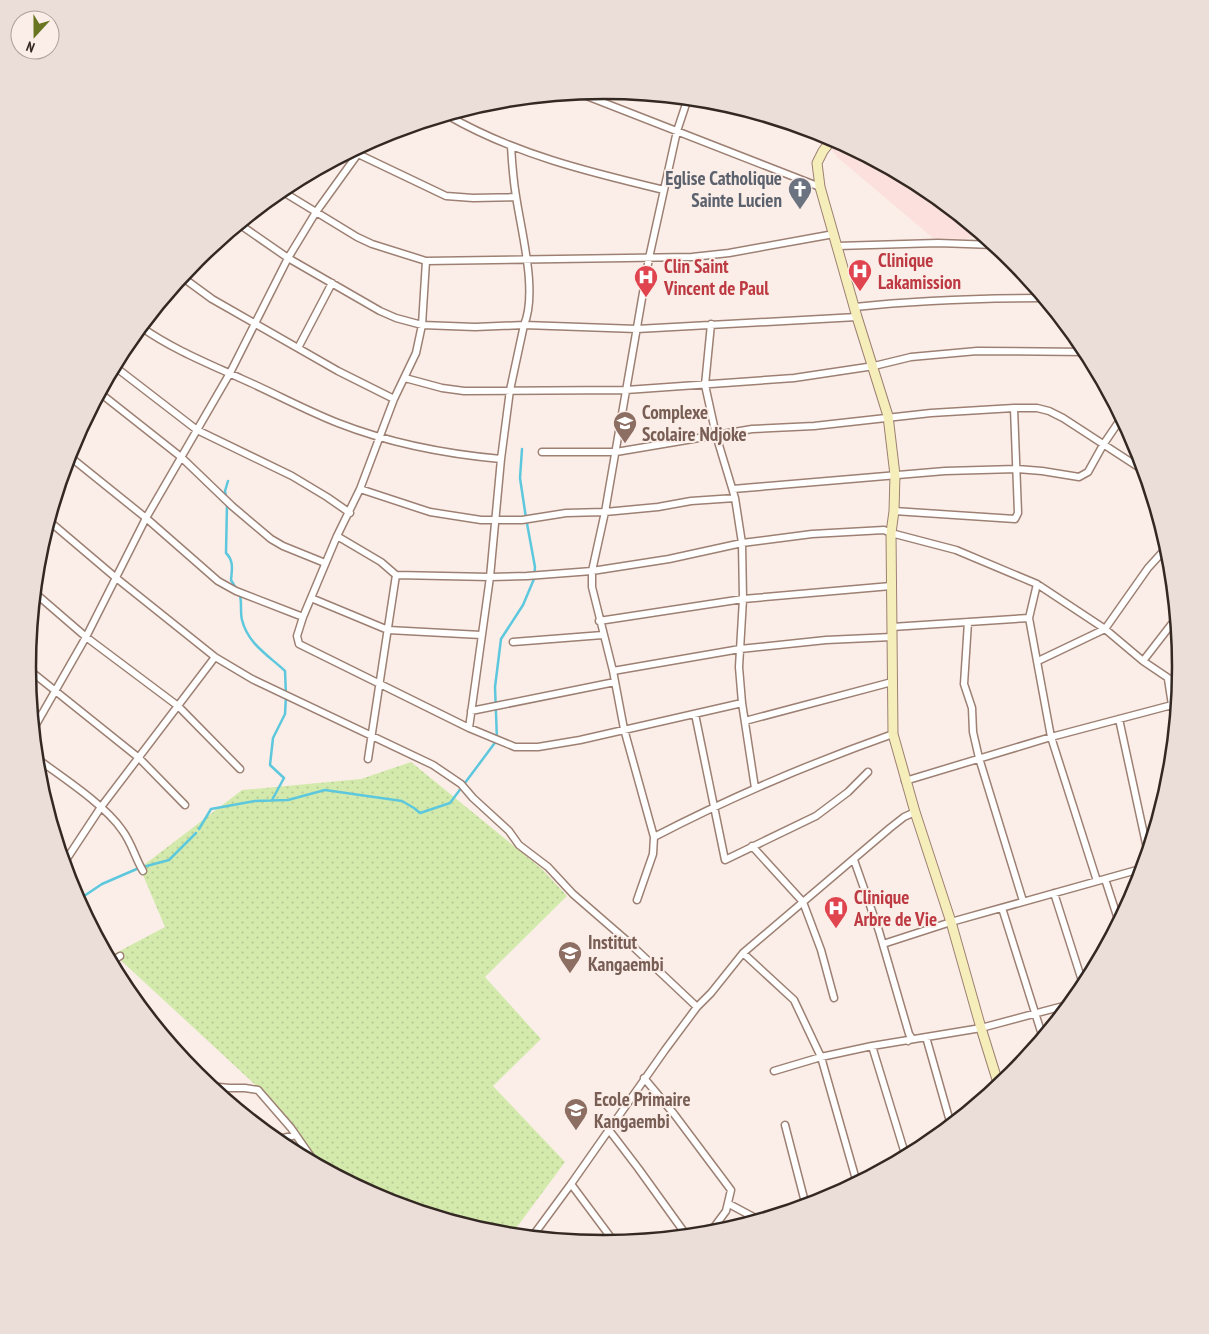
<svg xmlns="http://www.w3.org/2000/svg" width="1209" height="1334" viewBox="0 0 1209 1334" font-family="'PT Sans Narrow',sans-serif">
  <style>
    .education { fill: #fbe0dd }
    .grass { fill: url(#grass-dots) }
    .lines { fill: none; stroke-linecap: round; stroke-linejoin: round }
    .stream { stroke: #5dc8dd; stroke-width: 2.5 }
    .street-casing { stroke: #9d8073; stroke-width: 9 }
    .secondary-casing { stroke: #9d8073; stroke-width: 11 }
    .street { stroke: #fff; stroke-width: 6 }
    .secondary { stroke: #f6eeba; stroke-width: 9 }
    .labels { text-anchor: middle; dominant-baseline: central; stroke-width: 4; stroke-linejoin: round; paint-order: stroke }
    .worship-label { font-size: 19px; font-weight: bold; fill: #5b616d; stroke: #fbeee8; text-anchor: end }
    .health-label { font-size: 19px; font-weight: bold; fill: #be3a42; stroke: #fbeee8; text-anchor: start }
    .education-label { font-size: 19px; font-weight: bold; fill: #785e54; stroke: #fbeee8; text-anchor: start }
    .rim { fill: none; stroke: #342823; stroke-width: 2.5 }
  </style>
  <defs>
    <pattern id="grass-dots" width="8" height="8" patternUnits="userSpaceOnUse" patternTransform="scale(1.25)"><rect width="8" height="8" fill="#d3eaac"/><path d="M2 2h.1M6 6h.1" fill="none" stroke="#b6c994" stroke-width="1.8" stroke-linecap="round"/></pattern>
  </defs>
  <rect width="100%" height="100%" fill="#fbeee8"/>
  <!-- education -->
  <path class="education" d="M836,140L925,187L982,234L966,239L933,238L837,157L829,146Z"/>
  <!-- grass -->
  <path class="grass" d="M411,762L542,869L567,896L485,977L541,1039L493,1086L565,1162L511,1235L492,1233L383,1200L315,1163L262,1091L114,954L165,927L140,868L242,790L361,779Z"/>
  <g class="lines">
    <!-- stream -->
    <path class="stream" d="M226,497L225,491L228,481
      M227,504L226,553C234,561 232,569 231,580L237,590
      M240,596C242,603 240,612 242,620C248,644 268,655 285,671L286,696L285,714L273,738L270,765L284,778L272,800
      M199,829L211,809L255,801L288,800L325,790L402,801L414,808L420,813L450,803L497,740L495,687L501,639L523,605L534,579L535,567L526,518L520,478L522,449
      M143,867L169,860L196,833
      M78,900L102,884L139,868"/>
    <!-- street casing -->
    <g class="street-casing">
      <path id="street" d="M579,93L820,187
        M447,115C514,154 589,172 664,190
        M354,150L358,154L446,196L473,198L516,197
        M280,190L357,237L372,244L426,261L692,257L729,253L834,234
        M239,224L288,258L380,311L396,318L422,325L475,327L524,325L637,329L857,317
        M837,246L938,243L995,245
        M426,261L422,325L416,353L394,399L360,489L337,536L303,617L297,636L299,644L469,728L515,747H538L580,740L742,703
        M182,277L212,299L338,371L394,399
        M855,307C918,300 981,298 1044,298
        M711,324L705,385L716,435L735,498L742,543L743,599L739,667L742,703L755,788
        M141,327C172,349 207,363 242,379C274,393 305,410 338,423C389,443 446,454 501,459
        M298,348L332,283
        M114,366L197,430L292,476L327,497L350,513
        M405,378L442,388L464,391L626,390L794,378L874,366L911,357L977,351L1087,352
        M100,393L181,457L232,506L271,539L283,546L325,563
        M542,452H616L752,429L814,426L931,413L1014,408H1037L1049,411L1063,418L1146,472
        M69,456L146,518L218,581L236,591L303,617
        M360,489L430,512L481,520H522L566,513L605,512L658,507L691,501L735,498
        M733,489L945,471L1017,469L1042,471L1079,477L1088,472L1103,445L1122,417
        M894,511L1015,519L1018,513L1014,408
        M49,521L115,577L215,657L252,679L433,765L461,784L473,798L509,831L519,845L548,867L573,894L626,940L697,1007
        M337,536L381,562L396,575L490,577L527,576L592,571L669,559L742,543L812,534L884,530L891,533L956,550L1037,584L1105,629L1143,661L1180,686
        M1037,584L1029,618L1051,737L1097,881
        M35,593L86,637L178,706L240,769
        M311,598L388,630L481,635
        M599,621L743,599L891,586
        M968,622L964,684L972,708L973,732L979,758L1023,901
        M892,627L1029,618
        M513,642L603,635
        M1038,661L1105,629L1148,568L1168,546
        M1143,661L1177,617
        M28,669L139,758L185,805
        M613,671L740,649L826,640L892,637
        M1168,679L1172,705L1176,718
        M471,711L615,682
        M695,714L725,860L816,816L848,792L868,772
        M1119,719L1148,853
        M745,721L892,682
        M34,728L86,637L146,518L230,373L288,258L316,212L365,144
        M469,728L490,577L501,459L510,390L524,325C538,292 521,231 516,196C513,179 512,163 511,146
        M36,758C62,777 105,805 122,830C132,843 135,858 143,871
        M368,759L396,575
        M905,781L1051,737L1172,705L1178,701
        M654,837C731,797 811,763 893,734
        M752,846L803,902L821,950L834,998
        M854,860L879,931L909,1034L911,1037L908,1041
        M64,863L101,807L215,657
        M1105,879L1119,922
        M1054,893L1084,987
        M637,900L653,854L654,837L624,729L613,671L592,587V571L605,512L649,258L677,131L688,98
        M1002,908L1043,1038
        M883,944L951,922L1144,868
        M743,953L794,1000L821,1057L857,1183
        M111,962L120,956
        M926,1037L951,1125
        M872,1046L906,1157
        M774,1071L821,1057L872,1046L981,1028L1071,1004
        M644,1078L674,1114L731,1190L726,1211L709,1234
        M209,1086L229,1088H245L258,1090L291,1128L316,1164
        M785,1125L806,1206
        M609,1130L638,1168L687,1236
        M275,1140L296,1135
        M571,1184L615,1243
        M729,1204L759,1220
        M532,1237L571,1184L665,1050L697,1007L711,993L743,953L890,828L904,817L915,812"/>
    </g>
    <!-- secondary casing -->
    <g class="secondary-casing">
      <path id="secondary" d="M833,138L823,151L817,163L820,187L857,317L888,416L895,475L894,511L891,533L893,734L915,812L951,922L981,1028L999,1086"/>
    </g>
    <!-- street -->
    <use href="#street" class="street"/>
    <!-- secondary -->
    <use href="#secondary" class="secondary"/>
  </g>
  <!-- icons -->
  <defs>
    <g id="church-pin" transform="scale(1.25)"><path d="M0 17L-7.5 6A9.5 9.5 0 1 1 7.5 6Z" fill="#6b7280" stroke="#fbeee8"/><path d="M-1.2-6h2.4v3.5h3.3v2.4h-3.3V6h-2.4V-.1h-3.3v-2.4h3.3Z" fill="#fff"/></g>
    <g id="hospital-pin" transform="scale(1.25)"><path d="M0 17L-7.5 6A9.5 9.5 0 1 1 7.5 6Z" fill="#e0444e" stroke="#fbeee8"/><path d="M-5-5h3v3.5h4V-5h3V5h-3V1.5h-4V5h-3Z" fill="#fff"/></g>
    <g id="school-pin" transform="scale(1.25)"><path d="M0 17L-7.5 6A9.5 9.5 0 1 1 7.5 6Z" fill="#8d6e63" stroke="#fbeee8"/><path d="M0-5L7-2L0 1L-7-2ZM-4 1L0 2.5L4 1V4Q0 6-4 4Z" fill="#fff"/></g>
  </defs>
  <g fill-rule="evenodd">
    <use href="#church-pin" x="800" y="189"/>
    <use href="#hospital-pin" x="860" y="271"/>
    <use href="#hospital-pin" x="646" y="277"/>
    <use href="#school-pin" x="625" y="423"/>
    <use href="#hospital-pin" x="836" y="908"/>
    <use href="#school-pin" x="570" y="953"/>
    <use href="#school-pin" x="576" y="1110"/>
  </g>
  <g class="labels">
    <!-- worship labels -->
    <g class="worship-label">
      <text x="782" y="178">Eglise Catholique<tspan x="782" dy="22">Sainte Lucien</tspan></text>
    </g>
    <!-- health labels -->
    <g class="health-label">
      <text x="878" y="260">Clinique<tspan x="878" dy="22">Lakamission</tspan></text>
      <text x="664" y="266">Clin Saint<tspan x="664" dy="22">Vincent de Paul</tspan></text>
      <text x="854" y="897">Clinique<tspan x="854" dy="22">Arbre de Vie</tspan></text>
    </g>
    <!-- education labels -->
    <g class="education-label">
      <text x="642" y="412">Complexe<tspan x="642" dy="22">Scolaire Ndjoke</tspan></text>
      <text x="588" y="942">Institut<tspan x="588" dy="22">Kangaembi</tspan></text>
      <text x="594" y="1099">Ecole Primaire<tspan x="594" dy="22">Kangaembi</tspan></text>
    </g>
  </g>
  <!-- crop -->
  <path d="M0 0H1209V1334H0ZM36 667a568 568 0 1 1 1136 0a568 568 0 1 1-1136 0Z" fill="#ebded8" fill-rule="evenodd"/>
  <path class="rim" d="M36 667a568 568 0 1 1 1136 0a568 568 0 1 1-1136 0Z"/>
  <!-- north arrow -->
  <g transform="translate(35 35) rotate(201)"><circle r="24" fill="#fbeee8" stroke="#ab9f99"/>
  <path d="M0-4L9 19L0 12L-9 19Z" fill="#697520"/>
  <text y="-8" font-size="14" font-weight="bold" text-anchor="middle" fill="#342823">N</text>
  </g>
</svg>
